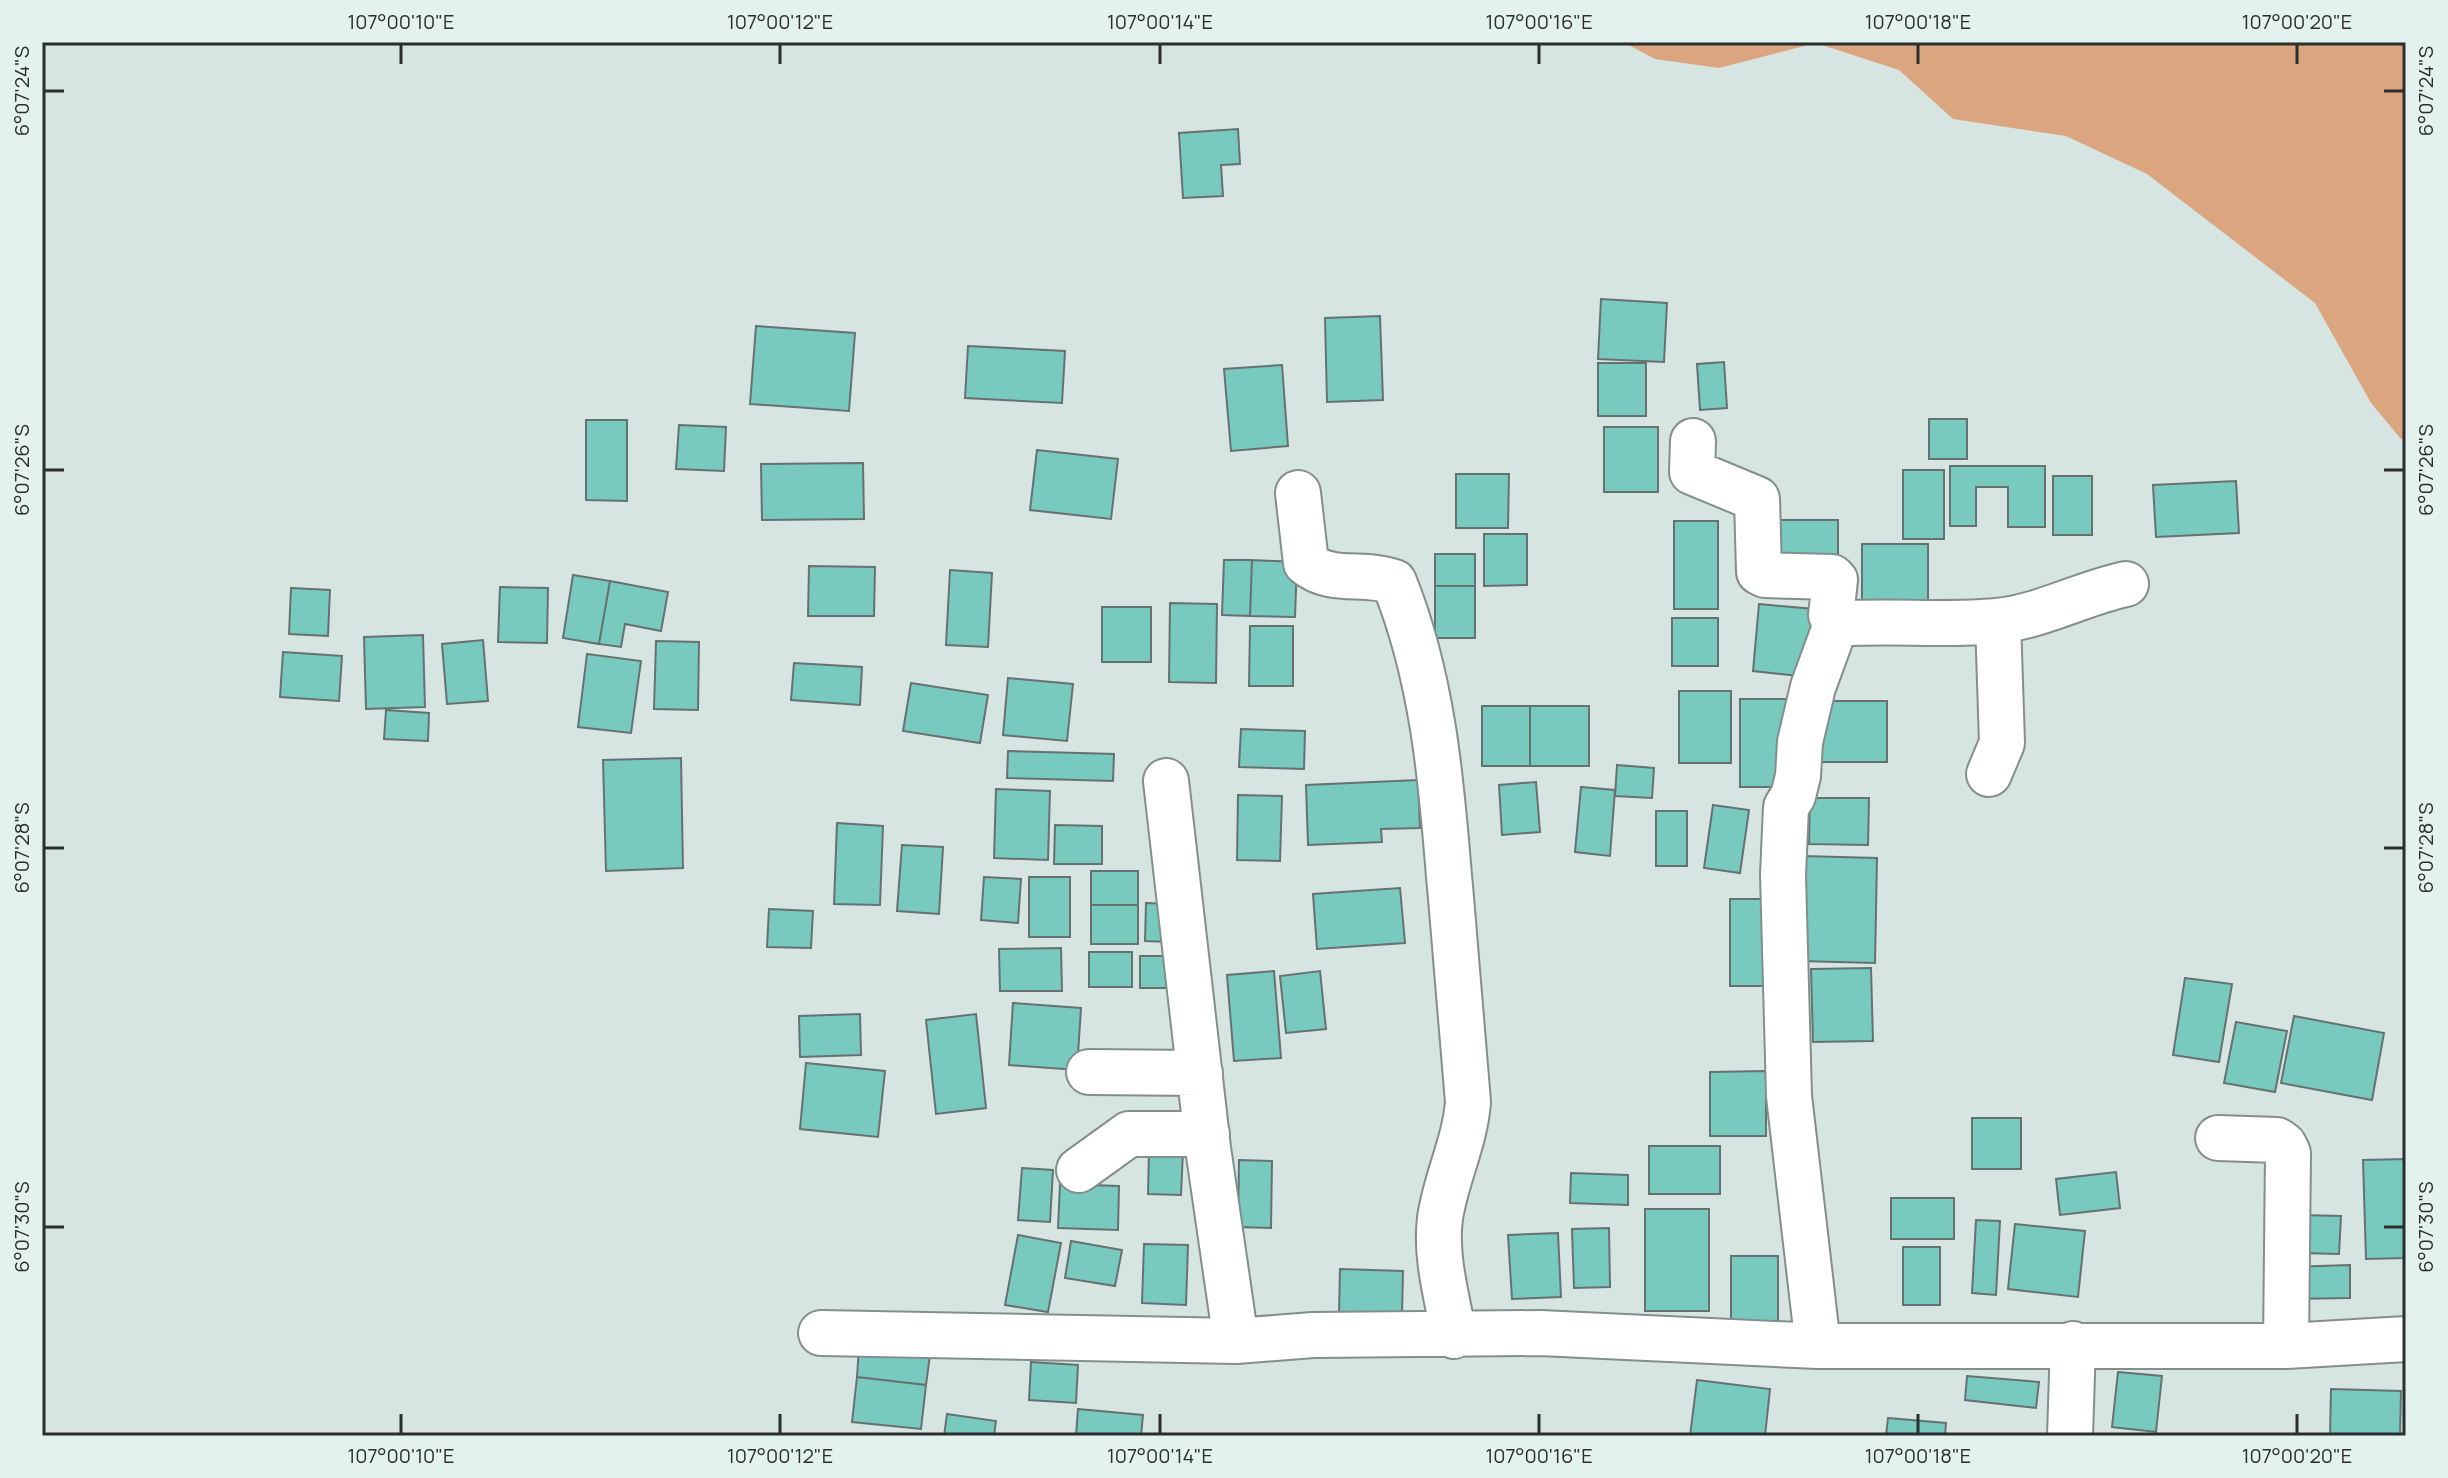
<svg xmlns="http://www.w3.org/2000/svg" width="2448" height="1478" viewBox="0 0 2448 1478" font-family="Manrope,sans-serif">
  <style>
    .water { fill: #dba57f }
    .building { fill: #78c9be; stroke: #667270; stroke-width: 2 }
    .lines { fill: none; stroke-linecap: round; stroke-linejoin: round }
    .minor-casing { stroke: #838f8d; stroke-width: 48 }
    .minor { stroke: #fff; stroke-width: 44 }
    .ticks { fill: none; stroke: #2a2f2e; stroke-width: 3 }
    .neatline { fill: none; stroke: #2a2f2e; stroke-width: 3 }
    .ticks-label { font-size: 20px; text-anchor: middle; fill: #2a2f2e }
  </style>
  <rect width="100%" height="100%" fill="#d6e4e2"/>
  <!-- water -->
  <path class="water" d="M1623,42H2406V439H2401L2371,403L2315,303L2147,174L2066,136L1953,119L1899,70L1816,43L1719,68L1655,59Z"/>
  <!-- building -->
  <path class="building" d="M1238,129L1240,164L1221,165L1223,196L1183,198L1179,133Z
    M1601,299L1667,303L1664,362L1598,359Z
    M1380,316L1383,400L1327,402L1325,318Z
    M756,326L855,333L849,411L750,404Z
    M968,346L1065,351L1062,403L965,398Z
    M1724,362L1727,408L1700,410L1697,364Z
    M1598,363H1646V416H1598Z
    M1282,365L1288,446L1231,451L1224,369Z
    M1929,419H1967V459H1929Z
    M586,420H627V501L586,500Z
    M679,425L726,427L724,471L676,469Z
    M1604,427H1658V492H1604Z
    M1037,450L1118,459L1111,519L1030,510Z
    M863,463L864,519L762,520L761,464Z
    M1950,466H2045V527H2008V487H1976V526H1950Z
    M1903,470H1944V539H1903Z
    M1456,474H1509L1508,528H1456Z
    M2053,476H2092V535H2053Z
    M2236,481L2239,533L2156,537L2153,485Z
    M1774,520H1838V560H1774Z
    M1674,521H1718V609H1674Z
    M1484,534H1527V585L1484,586Z
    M1862,544H1928V605H1862Z
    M1435,554H1475V586H1435Z
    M1224,560H1252L1250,616L1222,615Z
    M1252,560L1297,562L1295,617L1250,616Z
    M809,566L875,567L874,616H808Z
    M950,570L992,573L988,647L946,645Z
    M573,575L610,581L599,644L563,638Z
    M610,581L668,592L661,631L625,624L621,647L599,644Z
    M1435,586H1475V638H1435Z
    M500,587L548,588L547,643L498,642Z
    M291,588L330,590L328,636L289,634Z
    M1170,603L1217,604L1216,683L1169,682Z
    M1759,604L1814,609L1807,677L1753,671Z
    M1102,607H1151V662H1102Z
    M1672,618H1718V666H1672Z
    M1250,626H1293V686H1249Z
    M423,635L425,707L366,709L364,637Z
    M483,640L488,701L447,704L442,644Z
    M656,641L699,642L698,710L654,709Z
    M283,652L342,656L339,701L280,697Z
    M587,654L641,661L631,733L578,727Z
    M794,663L862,667L860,705L791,700Z
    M1008,678L1073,684L1067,741L1003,735Z
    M911,683L988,695L980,743L903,731Z
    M1679,691H1731V763H1679Z
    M1740,699H1789V787H1740Z
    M1817,701H1887V762H1817Z
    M1482,706H1530V766H1482Z
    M1530,706H1589V766H1530Z
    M386,710L429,713L428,741L384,739Z
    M1241,729L1305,731L1304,769L1239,767Z
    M1008,751L1114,754L1113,781L1007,778Z
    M681,758L683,868L606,871L603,760Z
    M1617,765L1654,768L1652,798L1615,796Z
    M1418,780L1420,828L1381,829L1382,842L1308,845L1306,785Z
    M1536,782L1540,832L1502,835L1499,785Z
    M1581,787L1615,790L1610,856L1575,852Z
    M996,789L1050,791L1048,860L994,858Z
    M1238,795L1282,796L1280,861L1237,860Z
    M1810,798H1869L1868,845L1809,844Z
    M1713,805L1749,810L1740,873L1704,868Z
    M1656,811H1687V866H1656Z
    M837,823L883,826L880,905L834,904Z
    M1055,825L1102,826V864H1054Z
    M902,845L943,847L939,914L897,911Z
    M1802,856L1877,858L1875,963L1800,961Z
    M1091,871H1138V905H1091Z
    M984,877L1021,879L1018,923L981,920Z
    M1029,877H1070V937H1029Z
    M1400,888L1405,943L1317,949L1313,894Z
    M1730,899H1772V986H1730Z
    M1146,903L1172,904L1170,942L1145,941Z
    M1091,905H1138V944H1091Z
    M769,909L813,911L811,948L767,947Z
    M1061,948L1062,991H1000L999,949Z
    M1089,952H1132V987H1089Z
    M1140,956H1171L1172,988H1140Z
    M1871,968L1873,1041L1813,1042L1811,969Z
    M1274,971L1281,1058L1234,1061L1227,975Z
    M1320,971L1326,1029L1286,1033L1280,976Z
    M2185,978L2232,984L2219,1062L2173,1055Z
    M1013,1003L1081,1008L1077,1070L1009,1065Z
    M860,1014L861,1055L800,1057L799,1016Z
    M976,1014L986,1108L936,1114L926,1020Z
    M2294,1016L2384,1033L2372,1100L2281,1083Z
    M2236,1022L2287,1031L2275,1092L2224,1083Z
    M806,1063L885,1071L878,1137L800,1129Z
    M1766,1071V1136H1710V1072Z
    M1972,1118H2021V1169H1972Z
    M1649,1146H1720V1194H1649Z
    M1149,1151H1183L1181,1195L1148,1194Z
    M2406,1159V1258L2366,1259L2363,1160Z
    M1239,1160L1272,1161L1271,1228L1238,1227Z
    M1022,1168L1053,1170L1050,1222L1018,1220Z
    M2116,1172L2120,1208L2060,1215L2056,1179Z
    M1571,1173L1628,1175V1205L1570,1203Z
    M1060,1184L1119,1186L1118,1230L1058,1228Z
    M1891,1198H1954V1239H1891Z
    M1645,1209H1709V1311H1645Z
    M2301,1215L2341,1216L2339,1254L2300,1253Z
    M1976,1220L2000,1221L1996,1295L1972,1293Z
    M2015,1224L2085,1231L2078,1297L2008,1289Z
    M1609,1228L1610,1287L1574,1288L1572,1229Z
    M1558,1233L1561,1297L1512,1299L1508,1235Z
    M1018,1235L1061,1243L1048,1312L1005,1305Z
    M1071,1241L1122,1250L1115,1286L1065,1278Z
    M1144,1244L1188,1245L1186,1305L1142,1303Z
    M1903,1247H1940V1305H1903Z
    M1731,1256H1778V1321H1731Z
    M2350,1265V1298L2289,1299L2288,1267Z
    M1340,1269L1403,1271L1402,1315L1339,1313Z
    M859,1347L930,1355L926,1385L857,1377Z
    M1031,1362L1078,1365L1076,1403L1029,1400Z
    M2118,1372L2162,1376L2156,1432L2112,1427Z
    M1967,1376L2039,1382L2036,1408L1965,1400Z
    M857,1377L926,1385L921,1429L852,1422Z
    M1697,1380L1770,1389L1765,1436H1690Z
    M2331,1389L2401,1391L2400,1436H2330Z
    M1078,1409L1143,1415L1141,1436H1076Z
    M947,1414L996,1421L994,1436H944Z
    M1888,1418L1946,1423L1945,1436H1886Z"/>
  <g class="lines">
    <!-- minor casing -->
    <g class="minor-casing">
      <path id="minor" d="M1693,441L1692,472L1757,499L1759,572L1765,575L1832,577L1835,580L1831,615L1836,624C1890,620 1944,626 1997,621C2040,617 2083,593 2126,584
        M1298,493L1306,563C1331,584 1365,571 1394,582C1432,676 1441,776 1449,876C1456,951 1462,1026 1468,1102C1465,1142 1446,1178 1440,1218C1435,1257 1447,1297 1454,1336
        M1989,774L2002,743L1998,621
        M1166,781L1208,1148L1236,1341L1313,1335L1540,1333L1818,1346H2286L2406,1339
        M1089,1072L1200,1073
        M2218,1138L2277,1140L2284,1145L2288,1153L2286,1346
        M1079,1170L1129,1134H1207
        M821,1333L1236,1341
        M1818,1346L1789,1096L1783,875L1786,807L1793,796L1798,776L1800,742L1813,687L1836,624
        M2070,1436L2073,1344"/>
    </g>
    <!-- minor -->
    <use href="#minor" class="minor"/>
  </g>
  <!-- ticks -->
  <path class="ticks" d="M401,44V64M780,44V64M1160,44V64M1539,44V64M1918,44V64M2297,44V64M44,91H64M2384,91H2404M44,470H64M2384,470H2404M44,848H64M2384,848H2404M44,1227H64M2384,1227H2404M401,1414V1434M780,1414V1434M1160,1414V1434M1539,1414V1434M1918,1414V1434M2297,1414V1434"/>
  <!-- border -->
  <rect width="2448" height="1478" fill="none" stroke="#e3f1ef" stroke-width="88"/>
  <rect x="44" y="44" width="2360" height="1390" class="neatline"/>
  <g class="ticks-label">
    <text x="401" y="29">107°00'10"E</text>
    <text x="780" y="29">107°00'12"E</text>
    <text x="1160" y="29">107°00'14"E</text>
    <text x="1539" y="29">107°00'16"E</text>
    <text x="1918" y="29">107°00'18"E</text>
    <text x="2297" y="29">107°00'20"E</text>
    <text transform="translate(22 91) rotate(-90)" y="7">6°07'24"S</text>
    <text transform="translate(2426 91) rotate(-90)" y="7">6°07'24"S</text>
    <text transform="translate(22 470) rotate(-90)" y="7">6°07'26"S</text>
    <text transform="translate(2426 470) rotate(-90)" y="7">6°07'26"S</text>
    <text transform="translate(22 848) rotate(-90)" y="7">6°07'28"S</text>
    <text transform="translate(2426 848) rotate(-90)" y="7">6°07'28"S</text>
    <text transform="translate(22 1227) rotate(-90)" y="7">6°07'30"S</text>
    <text transform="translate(2426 1227) rotate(-90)" y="7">6°07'30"S</text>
    <text x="401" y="1463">107°00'10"E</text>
    <text x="780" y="1463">107°00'12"E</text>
    <text x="1160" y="1463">107°00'14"E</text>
    <text x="1539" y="1463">107°00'16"E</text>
    <text x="1918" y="1463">107°00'18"E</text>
    <text x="2297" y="1463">107°00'20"E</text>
  </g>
</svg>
